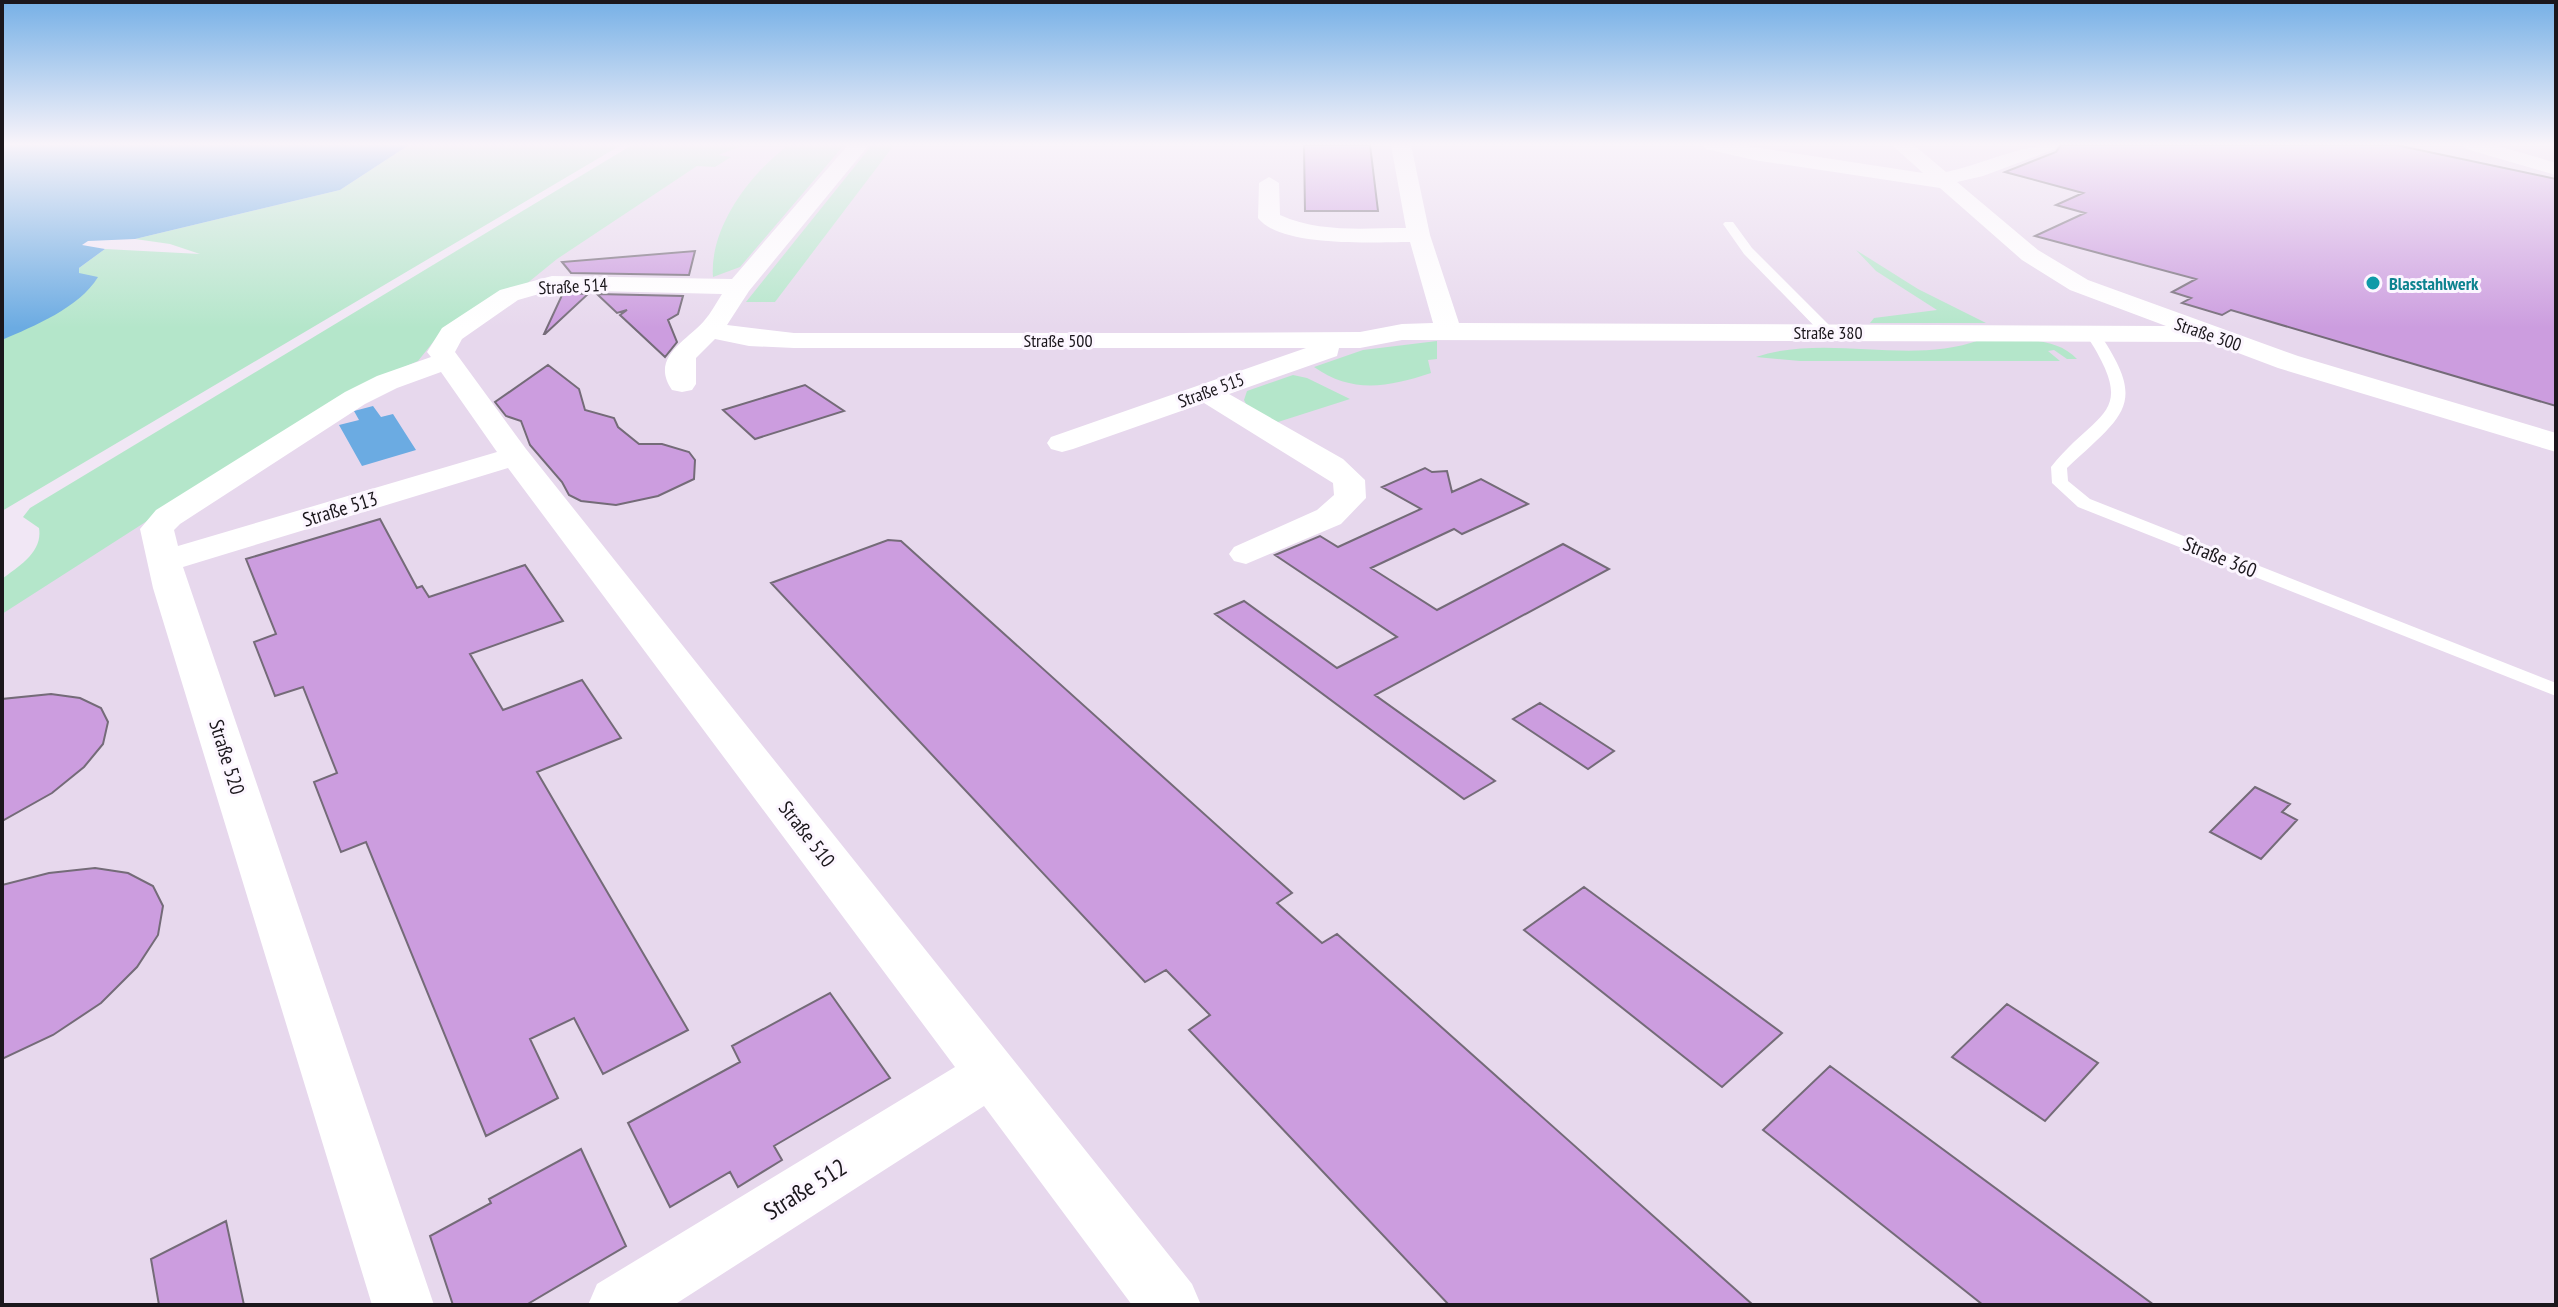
<svg xmlns="http://www.w3.org/2000/svg" width="2558" height="1307" viewBox="0 0 2558 1307" font-family="'PT Sans Narrow',sans-serif">
  <style>
    .built { fill: #e7d8ed }
    .green { fill: #b4e6ca }
    .water { fill: #6babe2 }
    .building { fill: #cc9ddf; stroke: #746b78; stroke-width: 2 }
    .lines { fill: none; stroke-linecap: round; stroke-linejoin: round }
    .service { fill: #fff; fill-rule: evenodd }
    .minor { fill: #fff; fill-rule: evenodd }
    .culture-dot { fill: #0f9aa8; stroke: #fcf6ff; stroke-width: 3 }
    .labels { text-anchor: middle; dominant-baseline: central; stroke-width: 6; stroke-linejoin: round; paint-order: stroke }
    .far-culture-label { font-size: 18px; font-weight: bold; fill: #0d838f; stroke: #fcf6ff; text-anchor: start }
    .far-street-label { font-size: 18px; fill: #1b171c; stroke: #fcf6ff }
    .street-label { font-size: 20px; fill: #1b171c; stroke: #fcf6ff }
    .near-street-label { font-size: 24px; fill: #1b171c; stroke: #fcf6ff }
  </style>
  <rect width="100%" height="100%" fill="#f1e7f5"/>
  <!-- built -->
  <path class="built" d="M729,145H2556V1305H2V610L553,254Z"/>
  <!-- green -->
  <path class="green" d="M409,145H621L2,511V340L71,303L79,268L105,249L200,254L170,244L135,239L340,190Z
    M632,145H745L718,155L731,157L715,167L697,166L557,259L525,285L438,336L418,361L353,389L2,614V579C19,566 43,552 39,528L23,517L30,508Z
    M789,145H844L740,267L713,277C709,228 751,172 789,145Z
    M872,145H894L775,302H746Z
    M1856,250L1918,289L1986,323H1870L1874,318L1937,310L1876,271Z
    M1980,340C2011,340 2054,334 2077,359H2067L2054,350L2048,351L2060,361H1800L1756,357C1828,333 1908,366 1980,340Z
    M1437,341V359L1428,360L1431,373C1389,387 1352,394 1314,367L1363,350Z
    M1293,375L1307,378L1350,399L1278,422L1248,408L1244,400L1247,391Z"/>
  <!-- water -->
  <path class="water" d="M2,145H409L340,190L135,239L88,241L82,245L105,249L79,268V273L98,277C79,308 34,326 2,340Z
    M373,406L381,417L393,414L416,450L362,466L339,425L359,420L354,411Z"/>
  <!-- building -->
  <path class="building" d="M1304,145H1370L1378,211H1305Z
    M2061,145H2396L2556,179V406L2231,310L2222,315L2182,303L2191,298L2172,292L2196,279L2035,236L2085,213L2056,205L2083,193L2005,172L2056,152Z
    M695,251L689,275L571,273L562,262Z
    M563,293L588,294L545,334H544Z
    M597,294L683,296L678,314L668,320L677,342L665,357L620,315L627,310L617,313Z
    M548,365L579,389L585,410L614,418L618,427L639,444H662L689,452L695,460L694,479L658,496L616,505L581,501L569,495L562,482L530,445L521,421L506,416L495,402Z
    M805,385L844,411L755,439L723,410Z
    M1425,468L1432,472L1447,471L1452,492L1481,479L1528,504L1462,534L1454,529L1371,568L1437,610L1563,544L1609,569L1375,695L1495,781L1464,799L1215,614L1244,601L1337,668L1397,637L1275,555L1320,536L1338,547L1421,509L1382,487Z
    M380,519L417,588L422,586L429,597L525,565L563,621L470,654L503,710L582,680L621,738L537,772L688,1030L603,1074L574,1018L530,1039L558,1098L486,1136L366,842L341,852L314,782L337,773L303,687L275,696L254,642L276,634L246,559Z
    M888,540L901,541L1292,893L1277,903L1322,943L1337,934L1753,1305H1449L1189,1030L1210,1015L1166,970L1145,982L771,583Z
    M51,694L80,698L101,708L108,722L103,744L84,767L52,793L2,821V699Z
    M1540,703L1614,751L1588,769L1513,719Z
    M2255,787L2290,804L2282,812L2297,820L2261,859L2210,832Z
    M95,868L128,873L153,886L163,906L158,935L137,967L101,1003L53,1035L2,1059V885L49,873Z
    M1584,887L1782,1033L1722,1087L1524,930Z
    M830,993L890,1078L774,1146L782,1160L738,1187L730,1172L670,1207L628,1123L740,1062L732,1046Z
    M2007,1004L2098,1063L2045,1121L1952,1057Z
    M1830,1066L2154,1305H1983L1763,1130Z
    M581,1149L626,1246L526,1305H453L430,1236L491,1203L489,1199Z
    M226,1221L244,1305H159L151,1259Z"/>
  <g class="lines">
    <!-- service -->
    <path class="service" d="M1725,222H1733L1752,248L1833,329V335H1823L1744,254L1723,224Z
      M2092,329L2097,330C2148,404 2126,413 2067,468L2068,481L2090,499L2556,683V696L2078,507L2052,483L2051,467C2098,408 2140,417 2085,333Z"/>
    <!-- minor -->
    <path class="minor" d="M848,145H869L749,291L727,325L794,333H1180L1360,332L1402,324L1433,323L1410,242C1374,242 1281,248 1258,218L1259,183L1269,177L1279,183L1280,215C1320,233 1363,228 1406,228L1391,145H1411L1430,235L1459,323L2166,326L2070,290L2022,260L1940,188L1754,160L1706,149L1703,145H1740L1923,173L1892,145H1914L1946,172C1986,164 2016,145 2058,145L2055,149L1983,176L1957,182L2038,250L2088,280L2298,356L2556,433V452L2278,368L2209,342L1402,340L1360,348H1339L1337,356L1229,394L1343,459L1365,480L1366,498L1341,524L1246,564L1234,561L1229,554L1234,547L1317,510L1334,495L1333,483L1204,403L1073,449L1062,452L1051,449L1047,443L1051,437L1306,348H794L749,346L715,339L696,358V384L692,390L682,392L672,390C649,357 688,340 704,321C711,313 716,303 722,294L553,290L518,300L462,339L455,352L526,449L1192,1284L1201,1305H1132L984,1106L674,1305H588L597,1284L955,1067L508,468L183,567L434,1305H372L153,588L140,529L156,510L345,392L377,376L431,357L427,352L442,328L500,290L552,276L732,279ZM441,372L497,452L178,546L174,530L180,524L365,404L397,388Z
      M2463,145H2495L2556,163V175L2466,149Z"/>
  </g>
  <!-- sky -->
  <linearGradient id="sky" x2="0" y2="1"><stop stop-color="#76b0e6"/><stop offset="0.44" stop-color="#f9f4fa"/><stop offset="1" stop-color="#f9f4fa" stop-opacity="0"/></linearGradient>
  <rect width="2558" height="328" fill="url(#sky)"/>
  <!-- markers -->
  <circle class="culture-dot" cx="2373" cy="283" r="8"/>
  <g class="labels">
    <!-- far-culture labels -->
    <g class="far-culture-label">
      <text x="2389" y="283">Blasstahlwerk</text>
    </g>
    <!-- far-street labels -->
    <g class="far-street-label">
      <text transform="translate(573 286) rotate(-3)">Straße 514</text>
      <text x="1828" y="332">Straße 380</text>
      <text transform="translate(2208 334) rotate(19)">Straße 300</text>
      <text x="1058" y="340">Straße 500</text>
      <text transform="translate(1211 390) rotate(-20)">Straße 515</text>
    </g>
    <!-- street labels -->
    <g class="street-label">
      <text transform="translate(340 509) rotate(-17)">Straße 513</text>
      <text transform="translate(2220 557) rotate(22)">Straße 360</text>
      <text transform="translate(227 757) rotate(73)">Straße 520</text>
      <text transform="translate(807 834) rotate(52)">Straße 510</text>
    </g>
    <!-- near-street labels -->
    <g class="near-street-label">
      <text transform="translate(805 1189) rotate(-32)">Straße 512</text>
    </g>
  </g>
  <!-- border -->
  <rect width="2558" height="1307" fill="none" stroke="#1b171c" stroke-width="8"/>
</svg>
